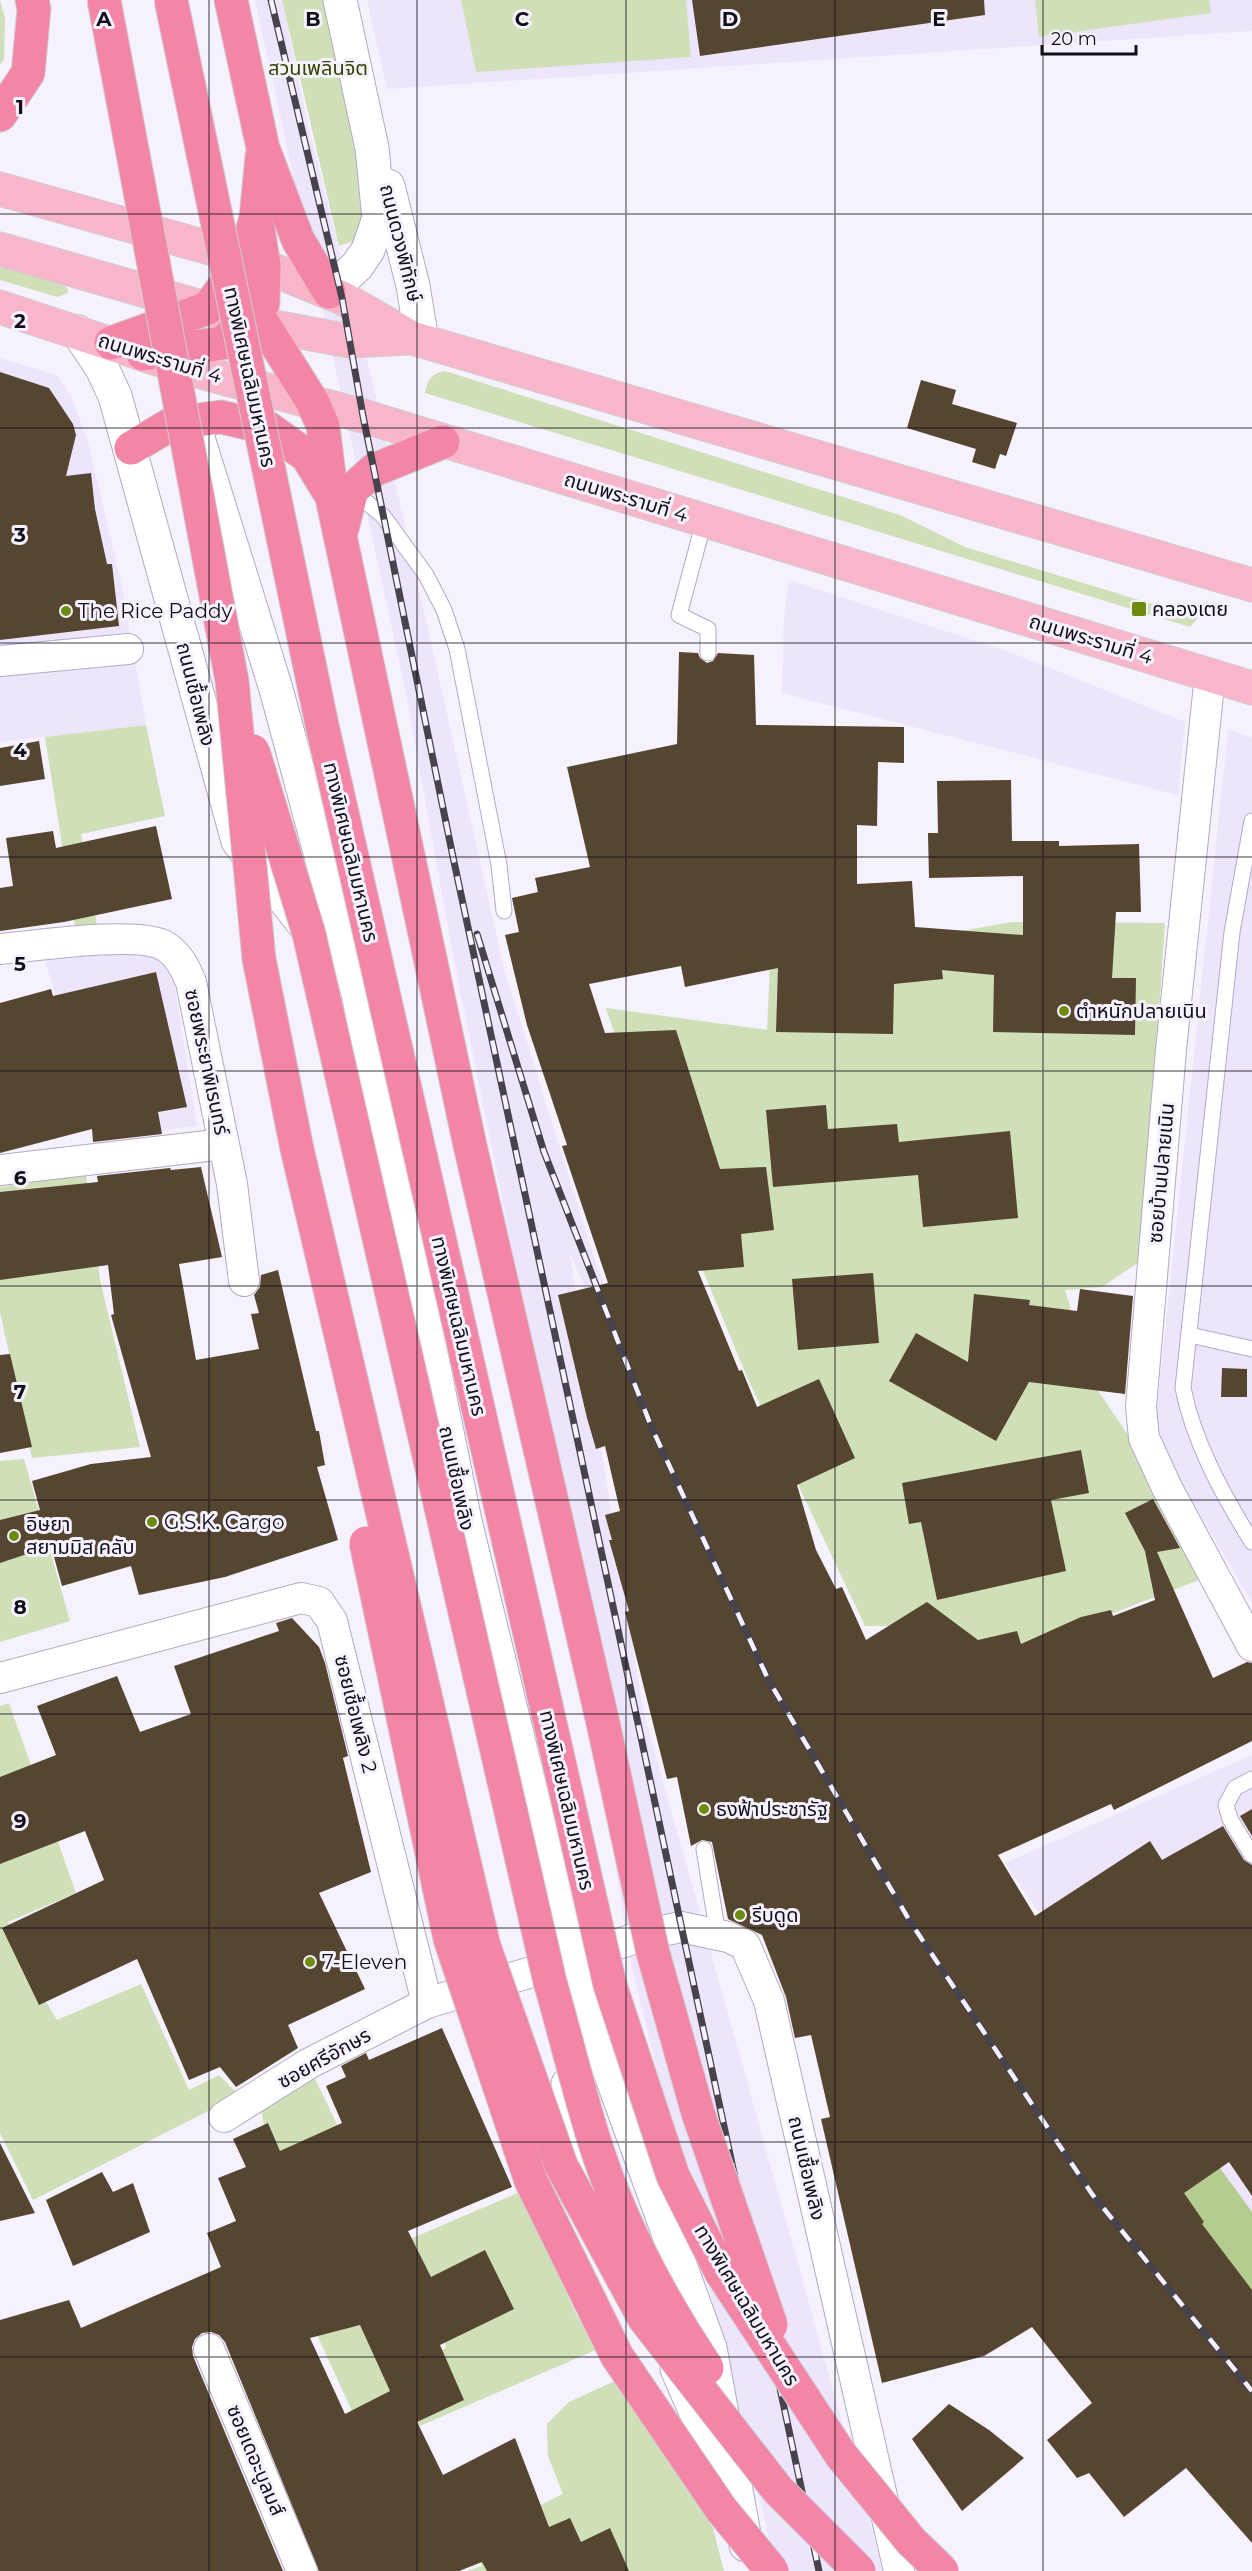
<svg xmlns="http://www.w3.org/2000/svg" width="1252" height="2571" viewBox="0 0 1252 2571" font-family="Montserrat,'Noto Sans Thai',sans-serif">
  <style>
    .built { fill: #ede5fb }
    .green { fill: #cfdfb7 }
    .forest { fill: #b5cc90 }
    .building { fill: #564530; fill-rule: evenodd }
    .lines { fill: none; stroke-linecap: round; stroke-linejoin: round }
    .lane-casing { stroke: #b3a9c5; stroke-width: 17 }
    .street-casing { stroke: #b3a9c5; stroke-width: 32 }
    .secondary-casing { stroke: #b3a9c5; stroke-width: 35 }
    .primary-casing { stroke: #d0cfd1; stroke-width: 35 }
    .highway-casing { stroke: #d0cfd1; stroke-width: 35 }
    .lane { stroke: #fff; stroke-width: 15 }
    .street { stroke: #fff; stroke-width: 30 }
    .secondary { stroke: #fff; stroke-width: 33 }
    .primary { stroke: #f8b6ca; stroke-width: 33 }
    .highway { stroke: #f386a7; stroke-width: 33 }
    .rail-casing { stroke: #47434d; stroke-width: 7 }
    .rail { stroke: #f5f1fd; stroke-width: 4.5; stroke-dasharray: 14; stroke-linecap: butt }
    .highway-bridge-casing { stroke: #d0cfd1; stroke-width: 35; stroke-linecap: butt }
    .highway-bridge { stroke: #f386a7; stroke-width: 33 }
    .grid { fill: none; stroke: #130f19; stroke-width: 1.5; stroke-opacity: 0.55 }
    .poi-dot { fill: #6d8c0d; stroke: #f5f1fd; stroke-width: 2 }
    .labels { text-anchor: middle; dominant-baseline: central; stroke-width: 6; stroke-linejoin: round; paint-order: stroke }
    .park-label { font-size: 20px; fill: #324400; stroke: #f5f1fd }
    .street-label { font-size: 20px; fill: #130f19; stroke: #f5f1fd }
    .poi-label { font-size: 20px; fill: #130f19; stroke: #f5f1fd; text-anchor: start }
    .grid-label { font-size: 20px; text-anchor: middle; font-weight: bold; fill: #130f19; stroke: #f5f1fd; stroke-width: 6; stroke-linejoin: round; paint-order: stroke }
  </style>
  <rect width="100%" height="100%" fill="#f5f1fd"/>
  <!-- built -->
  <path class="built" d="M255,0H282L307,121L375,393L504,969L595,1260L668,1450L598,1320L569,1250L643,1710L872,2529L882,2571H777L630,1958L542,1398L454,960L404,683Z
    M367,0H1252V31L387,89Z
    M0,358L56,375L70,394L88,442L122,587L146,725L0,742Z
    M789,580L1012,653L1185,722L1178,795L782,693L784,615Z
    M1228,730L1252,737V1603L1161,1447L1157,1409Z
    M128,947L171,962L197,1126L98,1139L44,957Z
    M1252,1755V2212L1100,2002L1005,1863Z"/>
  <!-- green -->
  <path class="green" d="M0,0L5,18L4,60L0,64Z
    M282,0H326L369,213L362,238L339,246Z
    M461,0H686L691,57L476,72Z
    M1035,0H1209L1211,13L1039,37Z
    M0,266L62,285L68,289V293L57,297L0,280Z
    M445,371L900,515L965,547L1198,618L1190,627L425,393C428,379 431,374 445,371Z
    M146,725L165,816L81,834L97,925L75,927L45,737Z
    M1012,922L1165,923L1142,1260L1102,1287L1065,1290L1095,1386L1132,1441L1199,1580L978,1665L887,1626H865L747,1377L651,1145L606,1008L767,1030L770,965Z
    M86,1174L100,1280L140,1447L32,1458L0,1312V1187Z
    M24,1459L70,1621L0,1642V1461Z
    M9,1703L76,1893L8,1922L42,1995L57,2020L141,1984L189,2090L219,2075L237,2093L214,2108L33,2200L0,2133V1706Z
    M312,2073L356,2163L291,2278L261,2109Z
    M520,2192L577,2316L598,2349L369,2448L313,2326L356,2304L417,2372L446,2347L410,2239Z
    M617,2380L713,2528L724,2571H467L482,2566L477,2554L515,2517L563,2494L548,2456L547,2424L569,2402Z"/>
  <!-- forest -->
  <path class="forest" d="M1199,2139L1252,2212V2310L1188,2212L1180,2180Z"/>
  <!-- building -->
  <path class="building" d="M692,0H984L985,15L700,56Z
    M0,372L49,388L73,424L76,435L66,476L91,473L95,509L107,564H112L119,626L0,640Z
    M921,380L956,390L952,404L1017,423L1006,456L1000,454L995,469L972,462L976,449L907,428Z
    M679,652L698,653L700,658L707,663L713,661L718,653L754,655L756,725L904,727V763L878,762L877,826L857,825V884L912,881L915,927L1023,935V876L929,878L928,833H938L937,781L1011,780L1012,841H1059V846L1139,844L1141,912H1116L1112,978H1136L1135,1035L993,1032L994,975L942,970L943,979L894,984L893,1034L776,1032L778,968L685,987L681,966L589,984L605,1033L676,1030L720,1169L766,1167L774,1230L741,1234L744,1267L698,1271L739,1371L742,1370L757,1407L819,1379L855,1458L797,1485L816,1550L836,1589L842,1587L866,1640L927,1602L978,1640L1017,1631L1021,1644L1081,1617L1111,1610L1113,1616L1155,1600L1145,1551L1125,1513L1153,1499L1180,1548L1157,1552L1213,1678L1247,1662L1252,1663V1741L1114,1810L1111,1804L998,1855L1035,1916L1150,1841L1162,1860L1223,1826L1244,1860L1252,1865V2196L1229,2162L1184,2193L1204,2222L1202,2224L1252,2290V2543L1186,2468L1124,2517L1089,2473L1077,2478L1047,2440L1092,2403L1032,2327L984,2356L882,2383L821,2119L830,2117L811,2035L795,2038L786,1997L762,1935L728,1919L712,1842L702,1840L691,1846L677,1777L667,1779L625,1612L629,1611L609,1540H612L605,1515L620,1511L605,1446L596,1449L587,1418L558,1295L608,1283L562,1146L567,1145L527,1025L505,935L519,932L512,898L538,892L535,878L590,867L567,767L677,744Z
    M39,741L45,779L0,786V748Z
    M156,826L172,899L64,922L0,931V888L13,886L6,838L53,831L56,848Z
    M156,972L187,1107L158,1112L162,1134L93,1142L92,1129L0,1153V1003L51,989L53,996Z
    M826,1105L828,1129L897,1124L899,1142L1010,1131L1018,1218L923,1227L918,1175L773,1187L766,1110Z
    M201,1167L222,1257L179,1264L196,1360L259,1349L251,1314L259,1313L254,1295L260,1287L261,1275L278,1270L316,1431H319L325,1465L317,1467L338,1540L225,1577L139,1595L131,1566L62,1586L51,1546L0,1563V1520L40,1510L32,1481L91,1464L151,1457L111,1315L114,1314L108,1265L0,1280V1192L98,1182L97,1176L170,1168L171,1170Z
    M873,1273L879,1343L798,1350L792,1279Z
    M1080,1289L1133,1296L1125,1394L1029,1382L996,1441L889,1381L916,1333L968,1362L974,1294L1030,1300L1029,1305L1077,1311Z
    M10,1354L32,1447L0,1453V1355Z
    M1222,1368L1247,1369V1397H1221Z
    M1081,1450L1089,1493L1051,1500L1066,1571L937,1600L921,1522L909,1524L902,1483Z
    M292,1618L319,1647L325,1663L348,1756L343,1758L371,1872L319,1893L365,1989L288,2025L298,2048L236,2087L220,2067L189,2080L137,1959L39,2005L2,1928L104,1880L85,1831L0,1864V1777L56,1755L37,1706L117,1676L140,1732L191,1714L174,1666L279,1631L276,1623Z
    M1252,1809V1836L1240,1816Z
    M442,2028L512,2187L408,2231L431,2277L485,2250L514,2309L440,2345L464,2400L417,2422L443,2475L515,2438L549,2527L570,2518L581,2542L610,2528L629,2571H487L482,2562L459,2571H319L225,2342L219,2335L211,2332L202,2333L195,2339L192,2347L193,2356L283,2571H0V2320L69,2300L81,2328L221,2267L207,2233L236,2221L218,2178L246,2167L233,2139L268,2123L280,2151L342,2123L326,2086L346,2077L341,2066L366,2053L369,2060ZM360,2325L390,2391L345,2414L310,2338Z
    M0,2143L35,2213L0,2221Z
    M102,2172L113,2192L133,2183L150,2232L73,2266L46,2200Z
    M949,2404L989,2430L1024,2458L962,2511L912,2439Z"/>
  <g class="lines">
    <!-- lane casing -->
    <g class="lane-casing">
      <path id="lane" d="M352,490L383,516L426,575L444,610L457,649L499,865L504,911
        M704,521L679,615L708,629V653
        M1252,821L1232,932L1183,1388C1194,1443 1223,1495 1252,1542
        M1190,1335L1252,1349
        M1252,1779L1235,1788L1226,1805L1230,1819L1252,1855
        M704,1849L718,1935"/>
    </g>
    <!-- street casing -->
    <g class="street-casing">
      <path id="street" d="M0,661L128,649
        M1210,675L1171,1050L1141,1407L1144,1438L1168,1490L1252,1646
        M0,949C35,946 135,931 163,945C178,953 185,968 191,982L232,1184L244,1281
        M0,1170L224,1144
        M0,1678L301,1598L319,1602L332,1621L427,2003L572,1960L647,1934L681,1927L728,1937L745,1945L769,2001L899,2571
        M224,2117L308,2064L427,2003
        M209,2349L302,2571"/>
    </g>
    <!-- secondary casing -->
    <g class="secondary-casing">
      <path id="secondary" d="M388,186L413,286L422,341
        M329,292L357,266L368,250L379,218L372,148L340,0
        M78,332L102,368L115,396L238,841L307,928
        M198,438L276,689L358,993L465,1521L572,1960L606,2061L710,2348L746,2545
        M568,2084C573,2126 576,2168 595,2206
        M677,2369L717,2460"/>
    </g>
    <!-- primary casing -->
    <g class="primary-casing">
      <path id="primary" d="M0,189L245,258L342,298L412,338L1252,585
        M0,249L264,325L349,341L412,338
        M0,307L175,365L363,416L1252,688"/>
    </g>
    <!-- highway casing -->
    <g class="highway-casing">
      <path id="highway" d="M231,0L263,148L298,240L329,292
        M0,115L28,73L34,9L32,0
        M264,325L312,401L323,426L332,498L469,1141L603,1723
        M111,343L208,308L245,258L256,217L262,156
        M143,354L223,343L263,303L264,266L258,228
        M131,448L173,423L221,417L268,428L307,456L329,492
        M342,529L352,490L374,470L443,442"/>
    </g>
    <!-- lane -->
    <use href="#lane" class="lane"/>
    <!-- street -->
    <use href="#street" class="street"/>
    <!-- secondary -->
    <use href="#secondary" class="secondary"/>
    <!-- primary -->
    <use href="#primary" class="primary"/>
    <!-- highway -->
    <use href="#highway" class="highway"/>
    <!-- rail casing -->
    <g class="rail-casing">
      <path id="rail" d="M271,0L342,298L363,416L453,857L819,2571
        M477,934L544,1152L651,1426L768,1679L911,1923L1092,2194L1252,2391"/>
    </g>
    <!-- rail -->
    <use href="#rail" class="rail"/>
    <!-- highway-bridge casing -->
    <g class="highway-bridge-casing">
      <path id="highway-bridge" d="M104,0L232,681L259,959L297,1149L484,1946L561,2165L644,2318L778,2490L859,2571
        M171,0L322,725L610,1985L673,2176L721,2272L841,2455L911,2541L942,2571
        M253,751L309,934L550,1982C565,2034 578,2088 594,2140C619,2220 661,2299 707,2368
        M366,1543L450,1939L531,2181L617,2356L721,2509L772,2571
        M603,1723L653,1953L698,2113L771,2325"/>
    </g>
    <!-- highway-bridge -->
    <use href="#highway-bridge" class="highway-bridge"/>
  </g>
  <!-- grid -->
  <path class="grid" d="M209,0V2571M417,0V2571M626,0V2571M835,0V2571M1043,0V2571M0,214H1252M0,428H1252M0,643H1252M0,857H1252M0,1071H1252M0,1286H1252M0,1500H1252M0,1714H1252M0,1928H1252M0,2142H1252M0,2357H1252"/>
  <!-- markers -->
  <g class="poi-dot">
    <rect x="1131" y="601" width="16" height="16" rx="3"/>
    <circle cx="66" cy="611" r="6"/>
    <circle cx="1064" cy="1011" r="6"/>
    <circle cx="152" cy="1522" r="6"/>
    <circle cx="14" cy="1536" r="6"/>
    <circle cx="704" cy="1809" r="6"/>
    <circle cx="740" cy="1915" r="6"/>
    <circle cx="310" cy="1962" r="6"/>
  </g>
  <g class="labels">
    <!-- park labels -->
    <g class="park-label">
      <text x="318" y="68">สวนเพลินจิต</text>
    </g>
    <!-- street labels -->
    <g class="street-label">
      <text transform="translate(401 243) rotate(76)">ถนนดวงพิทักษ์</text>
      <text transform="translate(160 358) rotate(17)">ถนนพระรามที่ 4</text>
      <text transform="translate(250 377) rotate(78)">ทางพิเศษเฉลิมมหานคร</text>
      <text transform="translate(626 497) rotate(17)">ถนนพระรามที่ 4</text>
      <text transform="translate(1091 639) rotate(17)">ถนนพระรามที่ 4</text>
      <text transform="translate(196 694) rotate(76)">ถนนเชื้อเพลิง</text>
      <text transform="translate(351 852) rotate(77)">ทางพิเศษเฉลิมมหานคร</text>
      <text transform="translate(207 1062) rotate(78)">ซอยพระยาพิเรนทร์</text>
      <text transform="translate(1161 1173) rotate(-85)">ซอยบ้านปลายเนิน</text>
      <text transform="translate(459 1326) rotate(77)">ทางพิเศษเฉลิมมหานคร</text>
      <text transform="translate(457 1478) rotate(78)">ถนนเชื้อเพลิง</text>
      <text transform="translate(356 1714) rotate(76)">ซอยเชื้อเพลิง 2</text>
      <text transform="translate(567 1800) rotate(77)">ทางพิเศษเฉลิมมหานคร</text>
      <text transform="translate(324 2058) rotate(-29)">ซอยศรีอักษร</text>
      <text transform="translate(807 2168) rotate(77)">ถนนเชื้อเพลิง</text>
      <text transform="translate(747 2305) rotate(59)">ทางพิเศษเฉลิมมหานคร</text>
      <text transform="translate(256 2460) rotate(67)">ซอยเดอะบูลมส์</text>
    </g>
    <!-- poi labels -->
    <g class="poi-label">
      <text x="1152" y="609">คลองเตย</text>
      <text x="78" y="611">The Rice Paddy</text>
      <text x="1076" y="1011">ตำหนักปลายเนิน</text>
      <text x="164" y="1522">G.S.K. Cargo</text>
      <text x="26" y="1524">อิษยา<tspan x="26" dy="23">สยามมิส คลับ</tspan></text>
      <text x="716" y="1809">ธงฟ้าประชารัฐ</text>
      <text x="752" y="1915">รีบดูด</text>
      <text x="322" y="1962">7-Eleven</text>
    </g>
  </g>
  <g class="grid-label">
    <text x="104" y="26">A</text>
    <text x="313" y="26">B</text>
    <text x="522" y="26">C</text>
    <text x="730" y="26">D</text>
    <text x="939" y="26">E</text>
    <text x="20" y="114">1</text>
    <text x="20" y="328">2</text>
    <text x="20" y="542">3</text>
    <text x="20" y="757">4</text>
    <text x="20" y="971">5</text>
    <text x="20" y="1185">6</text>
    <text x="20" y="1399">7</text>
    <text x="20" y="1614">8</text>
    <text x="20" y="1828">9</text>
  </g>
  <!-- scale -->
  <path d="M1042 45v9h94v-9" fill="none" stroke="#130f19" stroke-width="3"/>
  <text x="1051" y="45" font-size="18" fill="#130f19" stroke="#f5f1fd" stroke-width="4.5" paint-order="stroke">20 m</text>
</svg>
